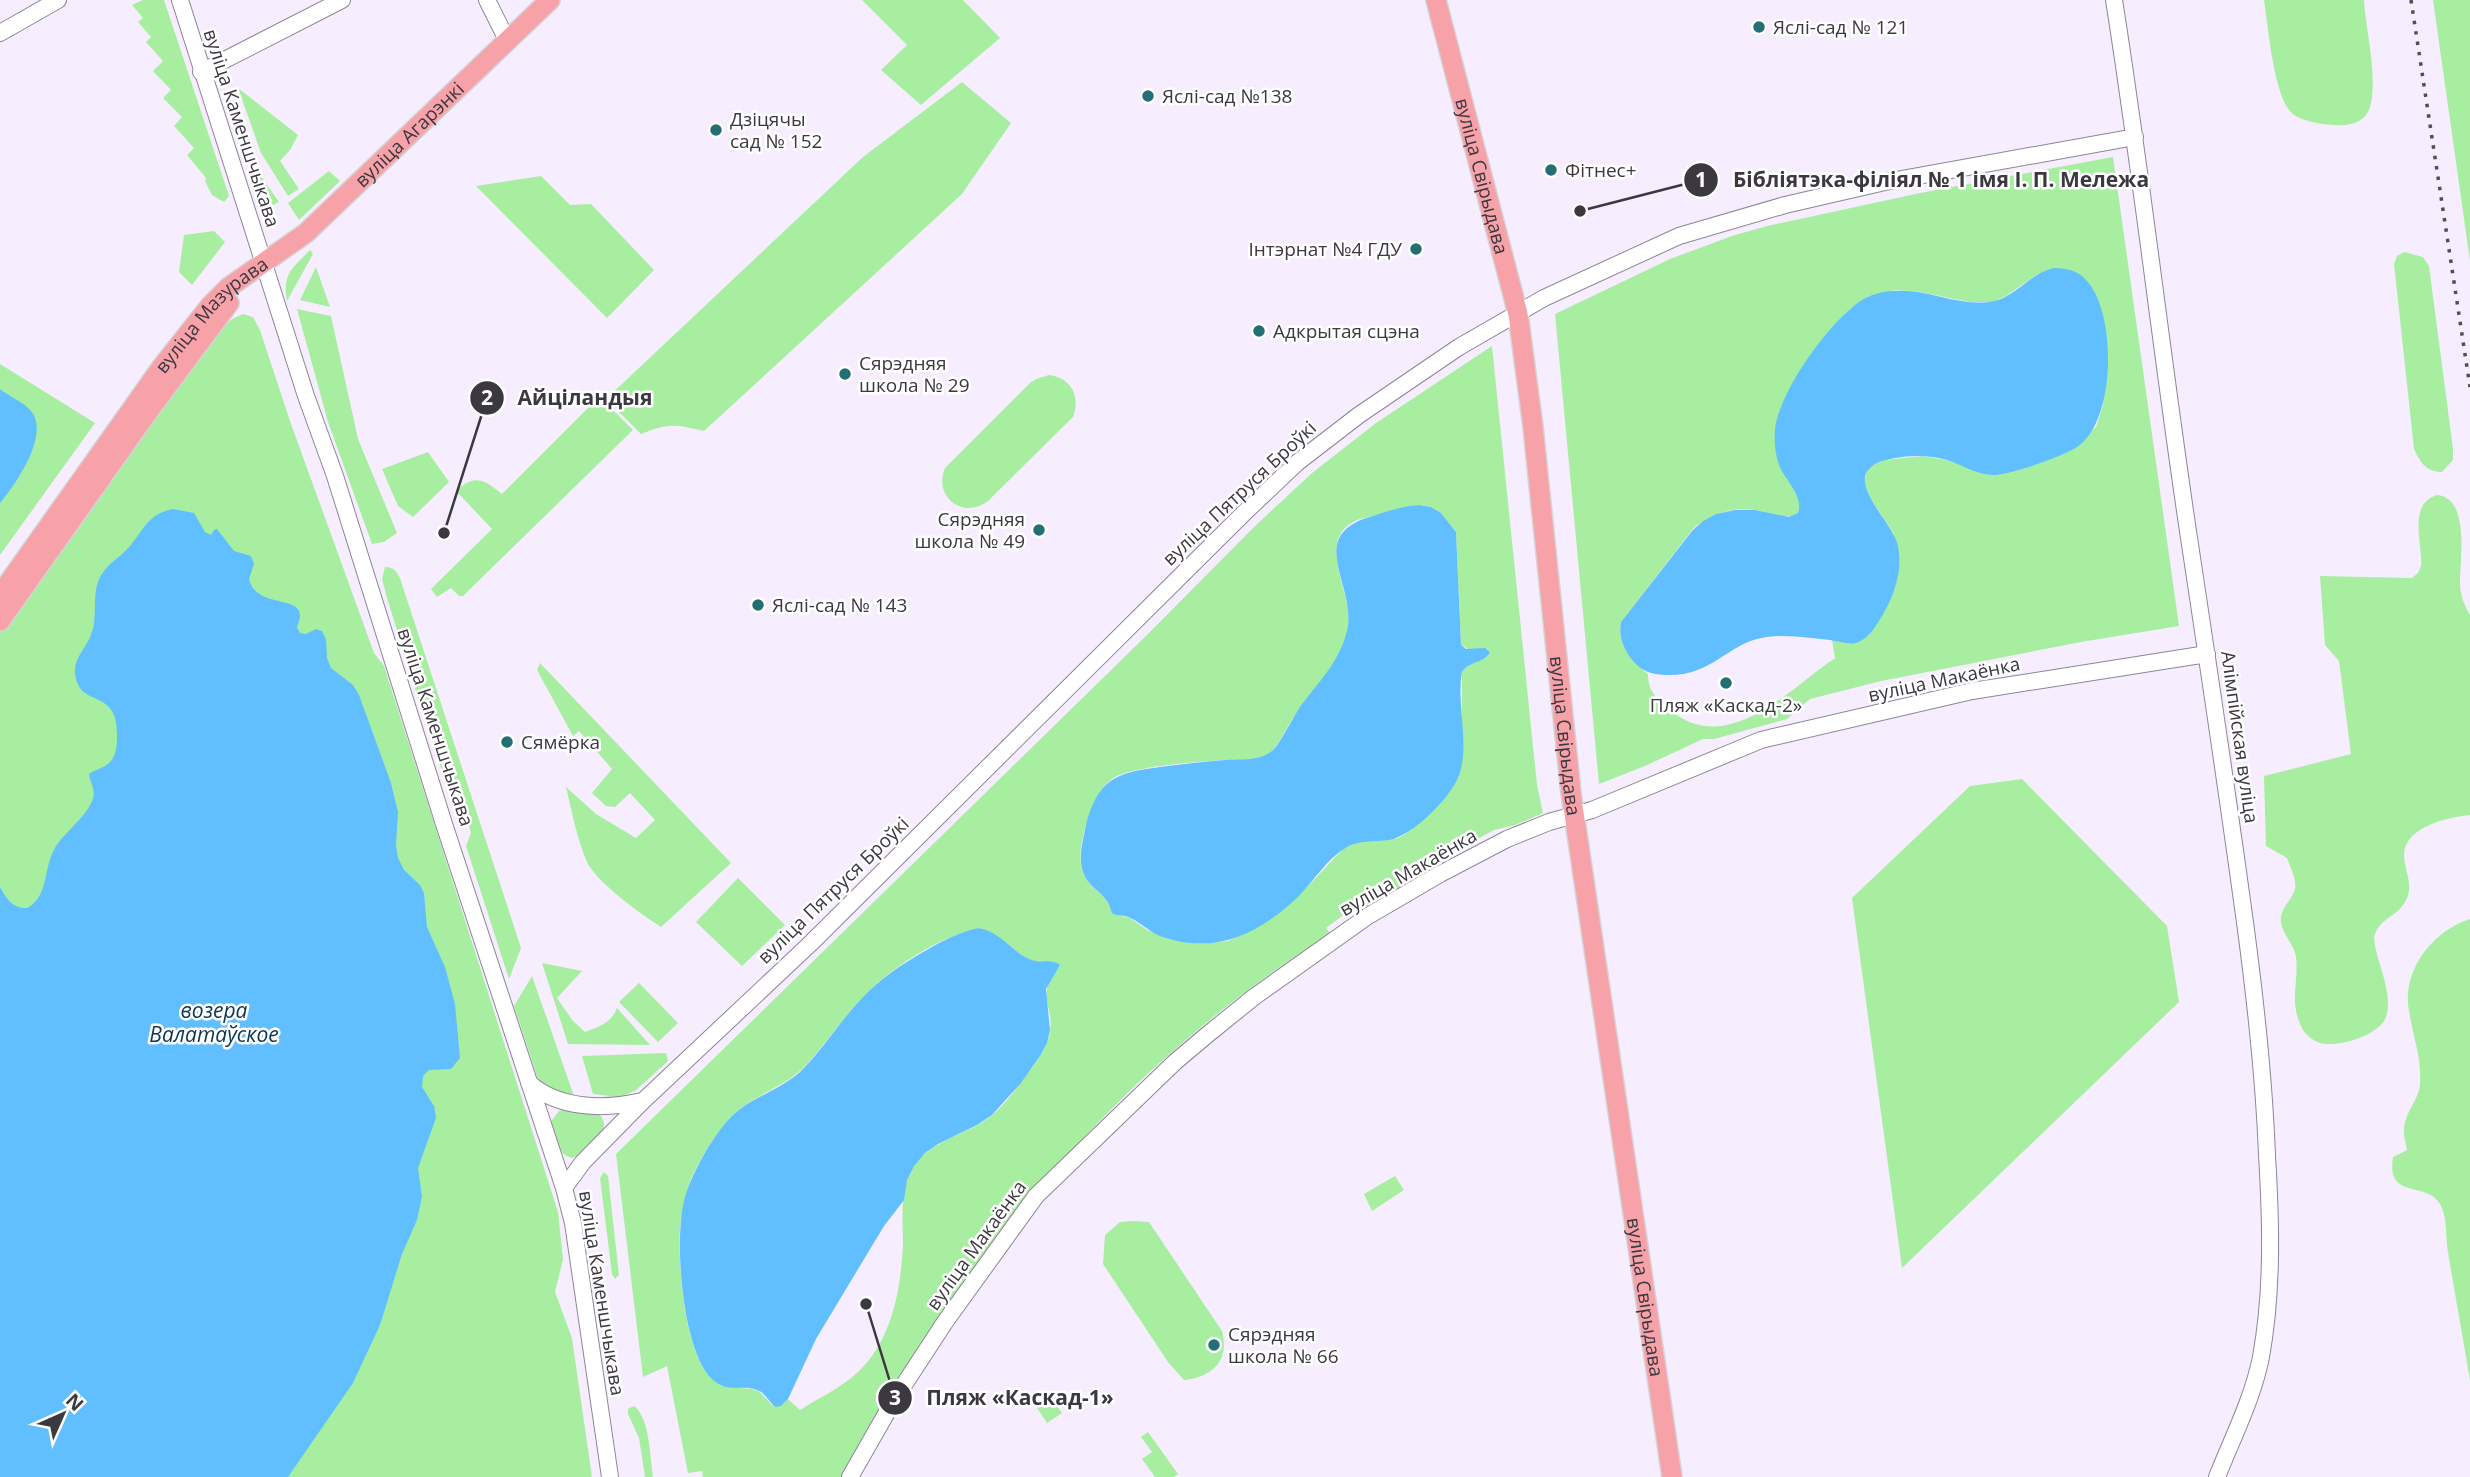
<svg xmlns="http://www.w3.org/2000/svg" width="2470" height="1477" viewBox="0 0 2470 1477" font-family="'Open Sans',sans-serif">
  <style>
    .green { fill: #a8eea0; fill-rule: evenodd }
    .water { fill: #62bfff }
    .lines { fill: none; stroke-linecap: round; stroke-linejoin: round }
    .minor-casing { stroke: #8e8597; stroke-width: 18 }
    .major-casing { stroke: #d4d3d5; stroke-width: 22 }
    .minor { stroke: #fff; stroke-width: 16 }
    .major { stroke: #f7a2a8; stroke-width: 19 }
    .rail { stroke: #524e57; stroke-width: 3.5; stroke-dasharray: 3.5 7; stroke-linecap: butt }
    .poi-dot { fill: #246f74; stroke: #fff; stroke-width: 2.5 }
    .labels { text-anchor: middle; dominant-baseline: central; stroke-width: 5; stroke-linejoin: round; paint-order: stroke }
    .poi-label { font-size: 19px; fill: #3c3840; stroke: #fff; text-anchor: start }
    .street-label { font-size: 19px; fill: #3c3840; stroke: #fff }
    .water-label { font-size: 21px; font-style: italic; fill: #0e3650; stroke: #fff }
    .leader { fill: none; stroke: #3c3840; stroke-width: 2.5 }
    .callout-dot { fill: #3c3840; stroke: #fff; stroke-width: 2.5 }
    .mark-label { font-size: 21px; text-anchor: middle; font-weight: bold; fill: #fff }
    .callout-label { font-size: 21px; text-anchor: middle; font-weight: bold; fill: #3c3840; stroke: #fff; stroke-width: 5; stroke-linejoin: round; paint-order: stroke }
  </style>
  <rect width="100%" height="100%" fill="#f6eefe"/>
  <!-- green -->
  <path class="green" d="M143,0H164L229,196L224,202L212,195L205,181L206,178L187,155L194,148L174,126L182,117L163,98L171,90L153,71L163,61L146,42L151,37L138,22L143,18L132,5Z
    M862,0H963L1000,38L921,105L881,70L907,45Z
    M2264,0H2364C2366,32 2377,72 2371,103C2369,116 2359,124 2345,125C2332,126 2304,123 2293,114C2274,100 2268,25 2264,0Z
    M2433,0H2470V261Z
    M962,82L1011,123L962,194L704,431C674,424 669,423 641,434L606,399L863,157Z
    M238,88L298,135L290,150L280,161L299,189L288,196L261,153Z
    M2113,157L2179,626L2081,642L1881,681L1810,699L1787,719L1714,739H1703L1645,766L1599,784L1555,314L1670,259L1732,236L1767,226L1920,193ZM2038,274L2095,293L2107,345L2103,405L2096,427L2062,455L1992,475L1946,460L1923,456L1884,460L1871,466L1867,471L1864,483L1869,496L1894,534L1898,577L1895,588L1888,605L1873,630L1865,638L1855,643L1832,640L1835,658C1789,689 1727,759 1669,709C1656,698 1648,691 1648,674C1632,660 1617,645 1621,622L1692,530C1708,514 1732,507 1755,510C1769,512 1786,522 1798,513L1800,505L1788,393L1821,343L1851,308L1867,297L1896,290L1920,292L1969,302H1993L2006,296Z
    M256,169L279,202L268,208Z
    M329,171L340,181L299,220L288,203Z
    M541,176L570,205L591,204L654,270L607,318L476,186Z
    M214,231L225,242L192,285L179,272L184,235Z
    M310,250L313,254L287,301C282,273 292,269 310,250Z
    M2404,252L2423,257L2429,266L2453,449V460L2442,472C2426,472 2420,462 2414,449L2394,264L2397,256Z
    M316,267L330,307L300,300Z
    M297,309L331,316L358,439L397,533L384,542L372,544L328,422Z
    M243,314L253,317L260,330L290,421L374,653L384,666L558,1212L563,1259L555,1292L572,1338L592,1477H0V631L224,326L232,319Z
    M1492,346L1537,785L1543,813L1515,825L1494,830L1448,855L1431,873L1359,914L1353,908L1326,928L1331,934C1217,1003 1107,1103 1024,1207C1002,1235 985,1267 966,1296C926,1356 886,1417 846,1477H703L702,1471L688,1473L667,1366L643,1377L616,1154L1150,632L1254,527L1312,473L1376,423ZM1419,505L1431,507L1441,513L1456,532L1461,645L1468,649H1487L1490,652C1484,663 1469,661 1462,672V762L1458,778L1443,799L1405,834L1398,838L1356,843L1344,848L1307,887L1269,920L1228,941L1199,944L1170,939L1147,930L1130,918L1113,914C1111,910 1109,904 1106,900C1098,890 1087,885 1083,872C1077,856 1083,834 1088,819C1092,805 1100,788 1112,779C1130,766 1198,762 1222,760C1235,760 1252,762 1264,756C1276,751 1281,738 1287,728C1299,706 1318,689 1331,668C1340,654 1349,635 1349,618C1348,586 1315,535 1360,519ZM978,928C999,932 1009,948 1027,958C1037,964 1048,961 1060,966C1032,998 1057,1006 1049,1036C1045,1052 1031,1069 1021,1082C1010,1097 997,1114 981,1123C954,1139 923,1144 909,1175C900,1195 903,1223 903,1244C901,1289 892,1340 858,1372C842,1387 819,1398 800,1410L788,1399L781,1406L772,1405L759,1391C742,1385 725,1392 710,1376C684,1350 678,1265 680,1228C681,1214 686,1195 690,1182C697,1163 716,1134 729,1119C750,1095 786,1088 807,1064C826,1043 842,1019 861,999C889,969 938,937 978,928Z
    M0,364L95,423L0,555Z
    M1049,375C1071,378 1081,396 1073,417L988,501C963,520 933,497 945,468L1030,383L1036,379Z
    M577,393L601,398L633,430L463,596H459L451,588L437,597L431,589L492,529L456,491C475,473 485,480 502,494L590,406Z
    M428,452L449,482L413,517L398,506L382,469Z
    M2437,495C2470,498 2460,558 2460,583C2460,594 2464,605 2470,615V815C2448,817 2405,827 2404,854C2404,872 2415,885 2405,902C2396,918 2378,918 2374,938C2376,962 2394,993 2386,1017C2380,1035 2338,1048 2320,1043C2312,1040 2304,1034 2301,1026C2289,1001 2299,981 2296,957C2294,944 2283,935 2281,923C2279,908 2292,901 2295,889C2297,879 2290,867 2287,858L2266,846L2264,776L2351,754L2339,661L2325,645L2320,576L2412,578L2418,573L2421,566C2423,544 2407,504 2437,495Z
    M385,567C394,567 396,571 400,578L521,948L509,979L466,846L471,833L463,804L450,796L440,765L443,754L435,729L426,724L387,598L382,579Z
    M540,663L731,863L661,927C641,914 597,883 587,862C577,839 572,812 566,787L596,814L636,838L655,820L630,793L615,807L606,806L592,793L612,769L579,731L573,736L537,670Z
    M2022,779L2167,926L2179,1002L1902,1268L1852,898L1970,786Z
    M738,878L785,925L742,966L696,922Z
    M2470,919V1381C2463,1338 2455,1295 2448,1252C2445,1237 2448,1218 2440,1204C2426,1180 2386,1201 2393,1157L2407,1150C2406,1143 2403,1135 2404,1129C2405,1112 2419,1100 2420,1084C2422,1056 2411,1031 2408,1004C2405,966 2435,930 2470,919Z
    M542,963L582,971L557,998L573,1021L585,1032C599,1027 612,1022 617,1008L650,1045L568,1044Z
    M532,976L574,1096L544,1088L538,1079L514,1006Z
    M639,983L678,1023L658,1042L619,1002Z
    M666,1053L668,1061L635,1091L620,1097L593,1094L582,1056Z
    M565,1109C581,1110 607,1107 604,1130L581,1154L572,1158C556,1154 555,1137 550,1123L559,1111Z
    M604,1172L608,1176L619,1275L615,1279L612,1274L600,1178Z
    M1395,1176L1404,1190L1372,1211L1364,1194Z
    M1133,1221L1149,1222L1222,1331C1230,1361 1212,1377 1184,1380L1168,1362L1103,1264L1105,1235L1120,1222Z
    M1048,1394L1062,1413L1047,1423L1037,1408Z
    M634,1406C650,1418 650,1458 653,1477H645L639,1438L628,1414V1409Z
    M1148,1432L1178,1474L1174,1477H1155L1142,1459L1152,1452L1141,1437Z"/>
  <!-- water -->
  <path class="water" d="M2054,268C2067,268 2079,271 2087,281C2117,314 2116,422 2077,447C2064,456 2007,476 1992,475C1976,474 1962,465 1947,460C1930,455 1912,455 1895,458C1886,460 1877,461 1870,468C1850,486 1894,524 1898,546C1904,577 1890,606 1873,630C1869,635 1863,641 1856,643C1848,645 1838,641 1830,640C1810,638 1788,634 1767,637C1727,642 1714,677 1665,675C1651,674 1643,672 1633,661C1624,650 1618,636 1621,622L1692,531L1703,521L1716,514L1735,510H1755L1789,517L1798,513C1804,496 1785,480 1779,465C1775,454 1774,441 1775,429C1780,390 1828,324 1859,302C1869,295 1882,291 1894,291C1926,288 1957,306 1989,302C2015,299 2029,273 2054,268Z
    M0,389C10,397 24,402 32,412C49,436 16,484 0,503Z
    M1419,505L1431,507L1441,513L1456,532L1461,645L1466,649L1485,648L1490,652C1485,663 1469,661 1462,672C1456,705 1471,747 1458,778C1449,799 1412,836 1389,840C1375,842 1360,840 1347,847C1328,858 1314,880 1299,896C1259,934 1215,956 1160,936C1148,931 1139,921 1128,917C1123,915 1118,916 1113,914C1110,910 1110,904 1106,900C1099,890 1087,885 1083,872C1078,857 1083,840 1086,825C1099,774 1122,772 1168,766C1187,764 1206,761 1226,760C1245,759 1266,762 1278,744C1286,732 1292,719 1300,707C1318,682 1339,663 1347,631C1358,586 1302,535 1373,516C1388,511 1403,506 1419,505Z
    M173,509L194,513L205,532L211,535L214,530L217,529L234,551L251,556L254,564L249,579C256,609 301,595 300,616C300,620 298,624 297,627L300,633L306,634L316,629L322,631L326,639L327,658L331,668L353,685L359,695L391,783L398,812L396,845L398,858L404,870L420,885L424,893L427,927L445,967L455,1004L460,1058L451,1069L429,1070L423,1076L422,1087L434,1106L436,1118L418,1168L422,1197L417,1220L402,1254L380,1325L353,1383L288,1477H0V887C6,898 13,909 27,908C47,898 44,872 52,854C61,833 83,822 92,801C97,790 90,784 89,774C96,769 105,768 111,761C117,753 117,744 117,735C118,687 79,709 75,674C73,659 86,648 91,635C98,618 92,599 98,582C104,565 119,559 130,546C144,529 148,514 173,509Z
    M978,928C1001,931 1012,953 1032,960C1043,964 1050,958 1060,965L1046,989L1050,1030L1047,1043L1040,1056L1021,1083L992,1115L977,1125L938,1144L925,1153L914,1166L907,1180L904,1200L884,1226L816,1339L788,1399L781,1406L776,1407C769,1403 766,1393 757,1390C742,1384 728,1394 712,1379C682,1351 674,1240 684,1201C690,1176 712,1137 730,1118C751,1096 783,1090 804,1068C825,1046 841,1020 862,998C880,979 902,964 925,951C942,941 959,932 978,928Z"/>
  <g class="lines">
    <!-- minor casing -->
    <g class="minor-casing">
      <path id="minor" d="M180,0L306,396L335,476L444,824L564,1188L573,1223L610,1477
        M487,0L507,40
        M2114,0C2143,183 2163,368 2191,551C2210,677 2229,804 2246,930C2256,1005 2264,1079 2267,1155C2271,1222 2273,1290 2261,1357C2253,1398 2232,1439 2217,1477
        M0,33L58,0
        M201,72L342,0
        M529,1083C559,1109 604,1110 642,1101
        M564,1188L583,1162L643,1101L810,944L1244,513L1298,462L1359,415L1459,347L1544,298L1679,236L1785,205L1885,182L2135,137
        M850,1477L894,1400L945,1322L1036,1196L1175,1062L1207,1035L1254,997L1368,916L1440,874L1507,839L1549,822L1592,810L1761,740L1972,691L2207,654"/>
    </g>
    <!-- major casing -->
    <g class="major-casing">
      <g id="major">
        <path id="s1" d="M1436,0L1518,314L1533,427L1571,793L1672,1477"/>
        <path id="s2" d="M0,595L161,368L210,306L229,287L306,233L550,0"/>
        <path d="M0,621L150,409L229,303"/>
      </g>
    </g>
    <!-- minor -->
    <use href="#minor" class="minor"/>
    <!-- major -->
    <use href="#major" class="major"/>
    <!-- rail -->
    <path class="rail" d="M2411,0L2470,387"/>
  </g>
  <!-- markers -->
  <g class="poi-dot">
    <circle cx="1759" cy="27" r="7"/>
    <circle cx="1148" cy="96" r="7"/>
    <circle cx="716" cy="130" r="7"/>
    <circle cx="1551" cy="170" r="7"/>
    <circle cx="1416" cy="249" r="7"/>
    <circle cx="1259" cy="331" r="7"/>
    <circle cx="845" cy="374" r="7"/>
    <circle cx="1039" cy="530" r="7"/>
    <circle cx="758" cy="605" r="7"/>
    <circle cx="1726" cy="683" r="7"/>
    <circle cx="507" cy="742" r="7"/>
    <circle cx="1214" cy="1345" r="7"/>
  </g>
  <g class="labels">
    <!-- poi labels -->
    <g class="poi-label">
      <text x="1773" y="27">Яслі-сад № 121</text>
      <text x="1162" y="96">Яслі-сад №138</text>
      <text x="730" y="119">Дзіцячы<tspan x="730" dy="22">сад № 152</tspan></text>
      <text x="1565" y="170">Фітнес+</text>
      <text x="1402" y="249" text-anchor="end">Інтэрнат №4 ГДУ</text>
      <text x="1273" y="331">Адкрытая сцэна</text>
      <text x="859" y="363">Сярэдняя<tspan x="859" dy="22">школа № 29</tspan></text>
      <text x="1025" y="519" text-anchor="end">Сярэдняя<tspan x="1025" dy="22">школа № 49</tspan></text>
      <text x="772" y="605">Яслі-сад № 143</text>
      <text x="1726" y="705" text-anchor="middle">Пляж «Каскад-2»</text>
      <text x="521" y="742">Сямёрка</text>
      <text x="1228" y="1334">Сярэдняя<tspan x="1228" dy="22">школа № 66</tspan></text>
    </g>
    <!-- street labels -->
    <g class="street-label">
      <text transform="translate(242 128) rotate(72)">вуліца Каменшчыкава</text>
      <text stroke="none"><textPath href="#s2" startOffset="621">вуліца Агарэнкі</textPath></text>
      <text stroke="none"><textPath href="#s1" startOffset="182">вуліца Свірыдава</textPath></text>
      <text stroke="none"><textPath href="#s2" startOffset="352">вуліца Мазурава</textPath></text>
      <text transform="translate(1239 493) rotate(-43)">вуліца Пятруся Броўкі</text>
      <text transform="translate(1944 679) rotate(-12)">вуліца Макаёнка</text>
      <text transform="translate(436 727) rotate(72)">вуліца Каменшчыкава</text>
      <text stroke="none"><textPath href="#s1" startOffset="749">вуліца Свірыдава</textPath></text>
      <text transform="translate(2240 737) rotate(82)">Алімпійская вуліца</text>
      <text transform="translate(1408 872) rotate(-30)">вуліца Макаёнка</text>
      <text transform="translate(833 890) rotate(-44)">вуліца Пятруся Броўкі</text>
      <text transform="translate(976 1245) rotate(-54)">вуліца Макаёнка</text>
      <text transform="translate(602 1293) rotate(81)">вуліца Каменшчыкава</text>
      <text stroke="none"><textPath href="#s1" startOffset="1316">вуліца Свірыдава</textPath></text>
    </g>
    <!-- water labels -->
    <g class="water-label">
      <text x="214" y="1010">возера<tspan x="214" dy="24">Валатаўское</tspan></text>
    </g>
  </g>
  <!-- callouts -->
  <path class="leader" d="M1580 211L1701 180M444 533L487 398M866 1304L895 1398"/>
  <g class="callout-dot">
    <circle cx="1580" cy="211" r="7"/>
    <circle cx="444" cy="533" r="7"/>
    <circle cx="866" cy="1304" r="7"/>
    <circle cx="1701" cy="180" r="18"/>
    <circle cx="487" cy="398" r="18"/>
    <circle cx="895" cy="1398" r="18"/>
  </g>
  <g class="mark-label">
    <text x="1701" y="187">1</text>
    <text x="487" y="405">2</text>
    <text x="895" y="1405">3</text>
  </g>
  <g class="callout-label">
    <text x="1941" y="187">Бібліятэка-філіял № 1 імя І. П. Мележа</text>
    <text x="585" y="405">Айціландыя</text>
    <text x="1020" y="1405">Пляж «Каскад-1»</text>
  </g>
  <!-- north arrow -->
  <g transform="translate(63 1414) rotate(45)" stroke="#ffffff" stroke-width="5" paint-order="stroke">
  <path d="M0-5L12 26L0 18L-12 26Z" fill="#3c3840"/>
  <text y="-10" font-size="19" font-weight="bold" text-anchor="middle" fill="#3c3840">N</text>
  </g>
</svg>
